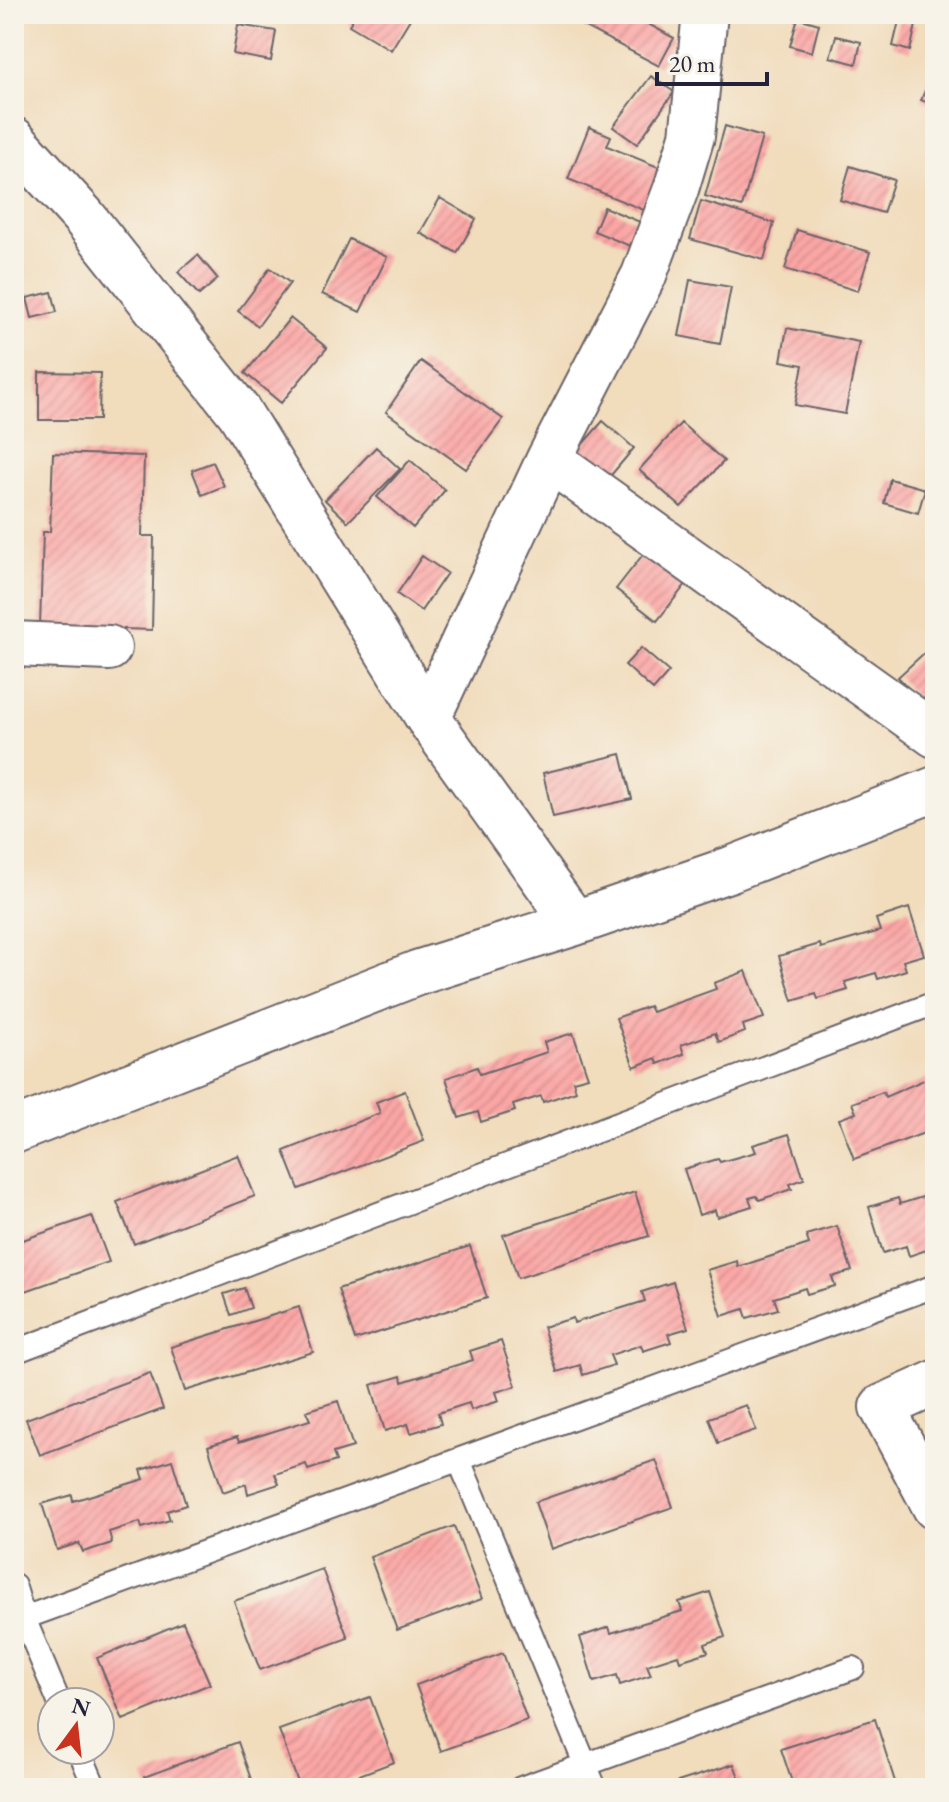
<svg xmlns="http://www.w3.org/2000/svg" width="949" height="1802" viewBox="0 0 949 1802" font-family="'EB Garamond',serif">
  <style>
    .building { fill: url(#building-hatch) }
    .lines { fill: none; stroke-linecap: round; stroke-linejoin: round }
    .service-casing { stroke: #6a6368; stroke-width: 26 }
    .minor-casing { stroke: #6a6368; stroke-width: 48 }
    .service { stroke: #fff; stroke-width: 22 }
    .minor { stroke: #fff; stroke-width: 44 }
  </style>
  <defs>
    <pattern id="building-hatch" width="6" height="6" patternUnits="userSpaceOnUse" patternTransform="scale(2)"><rect width="6" height="6" fill="#fba6a5"/><path d="M-1 1l2-2M0 6l6-6M5 7l2-2" fill="none" stroke="#d78f8f"/></pattern>
  </defs>
  <rect width="100%" height="100%" fill="#f7f3e8"/>
  <filter id="ink" filterUnits="userSpaceOnUse"><feTurbulence type="fractalNoise" baseFrequency=".0125" numOctaves="2"/><feDisplacementMap in="SourceGraphic" scale="16" xChannelSelector="R" yChannelSelector="G"/><feConvolveMatrix kernelMatrix="1 2 1 2 8 2 1 2 1" color-interpolation-filters="sRGB"/></filter>
  <filter id="wash" filterUnits="userSpaceOnUse"><feTurbulence type="fractalNoise" baseFrequency=".006" numOctaves="4" result="noise"/><feDisplacementMap in="SourceGraphic" scale="32" xChannelSelector="R" yChannelSelector="G"/><feGaussianBlur stdDeviation="1.8" result="paint"/><feColorMatrix in="noise" values="0 0 0 0 0 0 0 0 0 0 0 0 0 0 0 0 0 1.4 0 .05"/><feComposite in="paint" operator="in"/></filter>
  <g filter="url(#wash)">
    <rect width="100%" height="100%" fill="#f1dcbc"/>
    <g id="blocks">
      <!-- building -->
      <path class="building" d="M356,14H413L391,50L349,25Z
        M567,14H630L674,38L659,66L566,17Z
        M798,18L819,24L812,52L790,46Z
        M899,21L916,25L910,51L893,46Z
        M238,25L276,31L271,61L233,54Z
        M836,36L861,42L856,64L830,57Z
        M935,68V106L921,100Z
        M651,76L674,92L637,144L613,127Z
        M725,126L762,137L742,207L705,196Z
        M589,127L611,136L607,146L668,171L651,213L568,179Z
        M850,166L894,180L883,213L840,200Z
        M440,198L476,219L457,253L420,233Z
        M701,201L774,223L764,260L690,239Z
        M604,207L640,222L630,246L594,231Z
        M797,230L870,252L858,291L785,269Z
        M349,239L387,257L360,312L322,294Z
        M198,255L218,279L199,295L178,272Z
        M270,268L290,283L258,326L238,311Z
        M690,280L731,287L720,344L679,336Z
        M52,292L57,312L32,318L27,298Z
        M290,318L327,348L281,403L245,373Z
        M787,328L859,342L845,414L795,405L803,365L781,361Z
        M421,361L503,419L466,469L386,412Z
        M39,372L100,373L99,420H39Z
        M603,421L634,448L606,481L574,454Z
        M681,423L724,461L681,507L639,470Z
        M376,447L400,469L348,522L325,500Z
        M53,453L144,456L142,536H154L152,630L40,626L43,532H50Z
        M410,460L445,490L413,528L377,497Z
        M213,462L224,486L202,495L192,470Z
        M890,479L925,489L918,513L884,503Z
        M645,552L686,584L657,621L616,589Z
        M422,556L447,573L421,611L397,594Z
        M935,643V717L898,677Z
        M641,648L669,672L653,690L625,665Z
        M621,754L632,799L553,817L543,773Z
        M909,908L924,955L903,961L906,970L878,979L876,973L845,982L848,990L818,999L816,994L793,1001L779,956L820,944L821,948L880,931L876,919Z
        M746,971L764,1018L743,1025L745,1032L719,1042L715,1033L681,1045L684,1054L658,1064L656,1058L634,1067L616,1018L649,1006L652,1012L716,989L714,983Z
        M573,1033L588,1077L573,1081L576,1091L543,1102L541,1096L513,1105L515,1111L481,1122L478,1112L459,1118L446,1078L477,1067L480,1074L547,1052L544,1042Z
        M935,1075V1129L854,1159L839,1119L856,1113L852,1103L883,1092L885,1097Z
        M405,1091L424,1141L299,1189L284,1151L380,1113L376,1102Z
        M789,1134L804,1179L790,1184L792,1189L759,1200L757,1196L749,1198L752,1206L717,1217L715,1210L699,1215L684,1169L718,1159L720,1162L756,1152L753,1145Z
        M238,1155L255,1196L134,1244L117,1202Z
        M635,1192L649,1236L518,1278L503,1235Z
        M935,1193V1247L909,1256L906,1246L883,1253L869,1207L898,1198L900,1204Z
        M92,1216L109,1262L14,1295V1243Z
        M837,1226L852,1271L832,1277L835,1286L807,1294L805,1288L774,1298L778,1309L747,1318L744,1309L722,1316L707,1270L737,1261L738,1267L809,1244L806,1235Z
        M470,1246L487,1298L355,1340L338,1289Z
        M673,1282L688,1328L668,1334L671,1342L643,1351L641,1345L610,1355L614,1365L583,1375L580,1365L557,1372L543,1327L573,1318L574,1323L645,1301L642,1292Z
        M244,1288L251,1308L231,1315L224,1294Z
        M299,1307L313,1352L185,1391L171,1347Z
        M501,1341L516,1386L496,1392L499,1401L471,1410L469,1403L438,1413L441,1424L411,1433L408,1424L385,1431L371,1385L401,1376L402,1382L473,1360L470,1351Z
        M150,1373L163,1409L40,1455L26,1419Z
        M338,1401L353,1447L333,1453L336,1461L308,1470L306,1464L275,1474L279,1484L248,1494L246,1484L223,1492L208,1446L237,1437L239,1442L310,1420L306,1411Z
        M746,1405L756,1430L718,1443L709,1418Z
        M172,1460L186,1505L167,1511L170,1520L142,1528L140,1522L109,1532L112,1543L83,1552L79,1543L57,1550L42,1504L72,1495L73,1501L144,1479L141,1470Z
        M656,1460L673,1507L551,1549L535,1502Z
        M454,1526L482,1599L397,1630L370,1557Z
        M322,1569L348,1638L260,1670L234,1601Z
        M710,1592L725,1637L705,1644L708,1652L680,1661L678,1655L647,1665L651,1675L620,1685L617,1675L594,1682L580,1637L609,1627L611,1633L682,1611L679,1602Z
        M183,1622L210,1684L123,1720L97,1658Z
        M503,1653L527,1720L441,1751L416,1685Z
        M370,1697L394,1762L325,1788H300L279,1730Z
        M875,1719L897,1788H794L781,1749Z
        M238,1742L254,1788H148L144,1777Z
        M734,1764L743,1788H662V1787Z"/>
    </g>
  </g>
  <g filter="url(#ink)">
    <use href="#blocks" fill-opacity="0" stroke="#6a6368" stroke-width="2"/>
    <g class="lines">
      <!-- service casing -->
      <g class="service-casing">
        <path id="service" d="M14,1352L935,1003
          M459,1460L595,1788
          M14,1585L24,1618L59,1702
          M24,1618L935,1286
          M79,1750L95,1788
          M521,1788L853,1668"/>
      </g>
      <!-- minor casing -->
      <g class="minor-casing">
        <path id="minor" d="M14,140L83,216L239,412L428,718L575,923
          M549,459L935,735
          M14,644L109,648
          M428,718L549,459L644,275L676,189L692,136L705,14
          M14,1131L417,973L575,923L731,869L935,789
          M935,1383L882,1407L935,1507"/>
      </g>
      <!-- service -->
      <use href="#service" class="service"/>
      <!-- minor -->
      <use href="#minor" class="minor"/>
    </g>
  </g>
  <!-- margin -->
  <rect width="949" height="1802" fill="none" stroke="#f7f3e8" stroke-width="48"/>
  <!-- north arrow -->
  <g transform="translate(76 1726) rotate(15)"><circle r="38" fill="#f7f3e8" stroke="#a29fa3" stroke-width="2"/>
  <path d="M0-6L14 30L0 20L-14 30Z" fill="#c8321e"/>
  <text y="-12" font-size="22" font-weight="bold" text-anchor="middle" fill="#22223b">N</text>
  </g>
  <!-- scale -->
  <path d="M657 72v12h110v-12" fill="none" stroke="#22223b" stroke-width="4"/>
  <text x="669" y="72" font-size="24" fill="#22223b" stroke="#f7f3e8" stroke-width="6" paint-order="stroke">20 m</text>
</svg>
